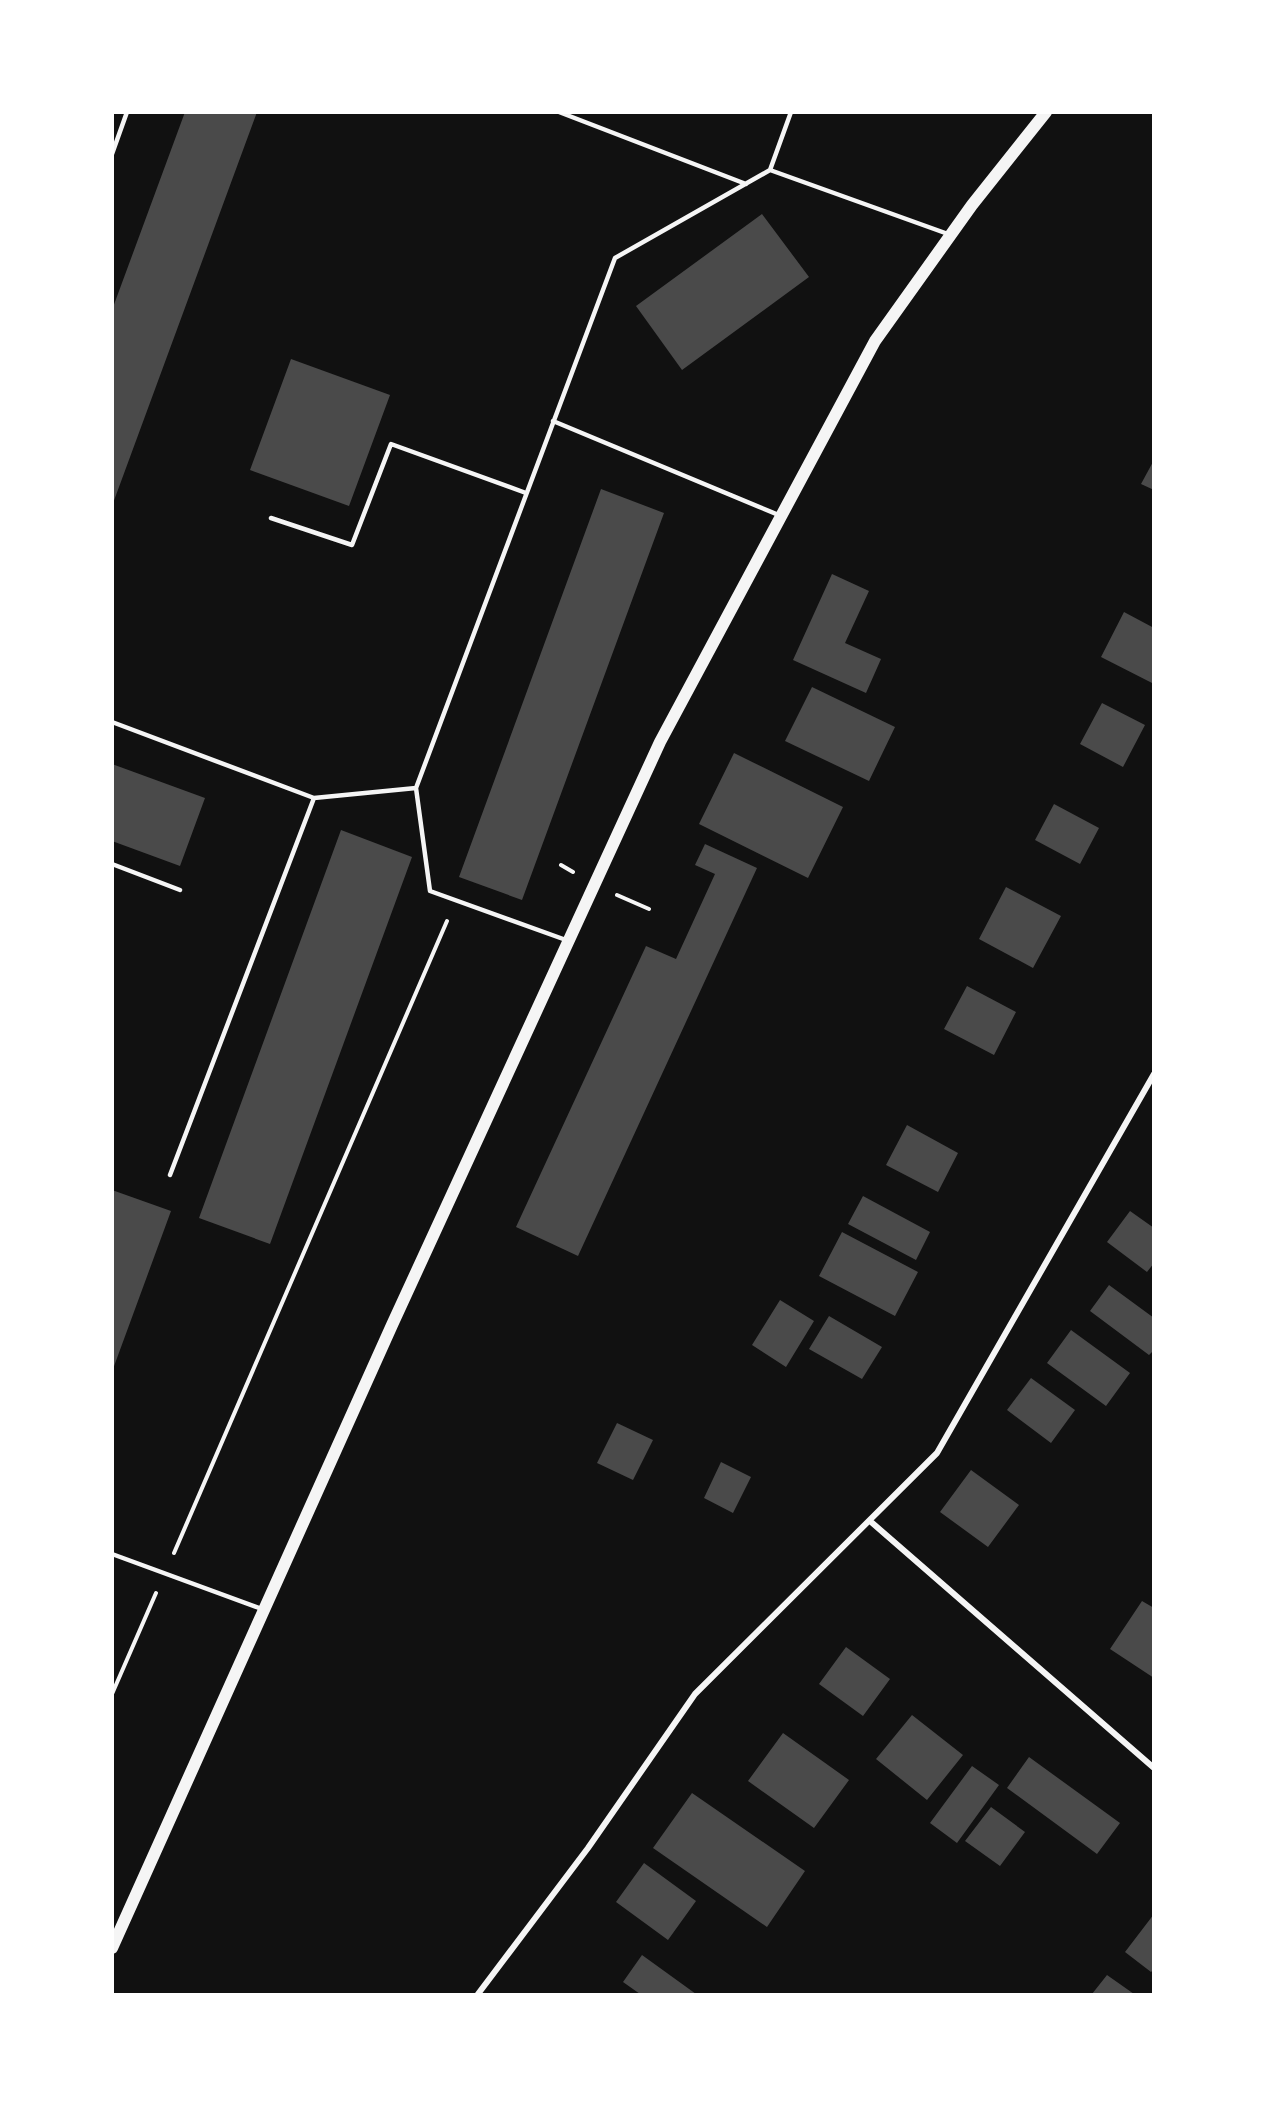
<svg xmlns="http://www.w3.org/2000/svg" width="1266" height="2107" viewBox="0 0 1266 2107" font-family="'Source Serif 4',serif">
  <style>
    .building { fill: #4a4a4a }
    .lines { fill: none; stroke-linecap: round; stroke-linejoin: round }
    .path { stroke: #f5f5f5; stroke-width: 4 }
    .service { stroke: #f5f5f5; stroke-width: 4.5 }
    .minor { stroke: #f5f5f5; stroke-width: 6 }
    .secondary { stroke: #f5f5f5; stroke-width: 12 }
  </style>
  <rect width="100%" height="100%" fill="#111"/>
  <!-- building -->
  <path class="building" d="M185,112H257L112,506V310Z
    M762,214L809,277L682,370L636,306Z
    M291,359L390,395L349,506L250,470Z
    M1154,460V490L1141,484Z
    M601,489L664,513L522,900L459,877Z
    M832,574L869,591L845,643L881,659L866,693L793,660Z
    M1124,612L1154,628V684L1101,657Z
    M812,687L895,727L869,781L785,741Z
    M1102,703L1145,725L1123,767L1080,744Z
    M734,753L843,807L808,878L699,824Z
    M112,764L205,798L180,866L112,841Z
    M1054,804L1099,828L1080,864L1035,840Z
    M341,830L412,857L270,1244L199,1218Z
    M705,844L757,868L578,1256L516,1227L646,946L676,959L715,874L695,865Z
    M1006,887L1061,916L1033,968L979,939Z
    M967,986L1016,1012L994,1055L944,1029Z
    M907,1125L958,1153L938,1192L886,1165Z
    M112,1190L171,1211L113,1369H112Z
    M863,1196L930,1232L916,1260L848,1224Z
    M1130,1211L1154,1228V1263L1147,1272L1107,1242Z
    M842,1232L918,1272L895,1316L819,1276Z
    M1109,1285L1154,1318V1350L1149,1355L1090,1311Z
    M780,1300L814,1321L786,1367L752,1345Z
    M829,1316L882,1347L862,1379L809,1349Z
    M1071,1330L1130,1373L1106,1406L1047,1363Z
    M1031,1378L1075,1410L1051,1443L1007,1410Z
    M617,1423L653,1440L633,1480L597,1463Z
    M721,1462L751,1477L733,1513L704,1498Z
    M971,1470L1019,1505L988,1547L940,1512Z
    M1142,1601L1154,1608V1678L1110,1649Z
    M846,1647L890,1679L863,1716L819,1684Z
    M912,1715L963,1755L927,1800L876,1759Z
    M783,1733L849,1780L814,1828L748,1781Z
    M1029,1757L1120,1823L1097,1854L1007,1788Z
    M972,1766L999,1785L957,1843L930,1823Z
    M692,1793L805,1871L767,1927L653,1848Z
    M991,1807L1025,1832L1000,1866L965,1841Z
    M644,1863L696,1901L668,1940L616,1902Z
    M1154,1914V1969L1151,1972L1125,1952Z
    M642,1955L696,1994H640L623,1982Z
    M1107,1975L1134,1994H1092Z"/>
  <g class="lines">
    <!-- path -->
    <path class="path" d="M561,865L573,872
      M617,895L649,909
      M174,1553L447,921
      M112,1694L156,1593"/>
    <!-- service -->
    <path class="service" d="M559,112L746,184
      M791,112L770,170L948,234
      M112,154L127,112
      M553,421L781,516
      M271,518L352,545L391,444L526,493
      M112,722L314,798
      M416,788L430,891L566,940
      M112,864L180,890
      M170,1175L314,798L416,788L615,258L770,170
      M112,1554L262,1609"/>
    <!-- minor -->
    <path class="minor" d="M870,1521L1154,1768
      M478,1994L588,1848L695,1694L937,1453L1154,1074"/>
    <!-- secondary -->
    <path class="secondary" d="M112,1948L392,1325L660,742L875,341L972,205L1046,112"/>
  </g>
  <!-- border -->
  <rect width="1266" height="2107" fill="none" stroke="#ffffff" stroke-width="228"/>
</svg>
